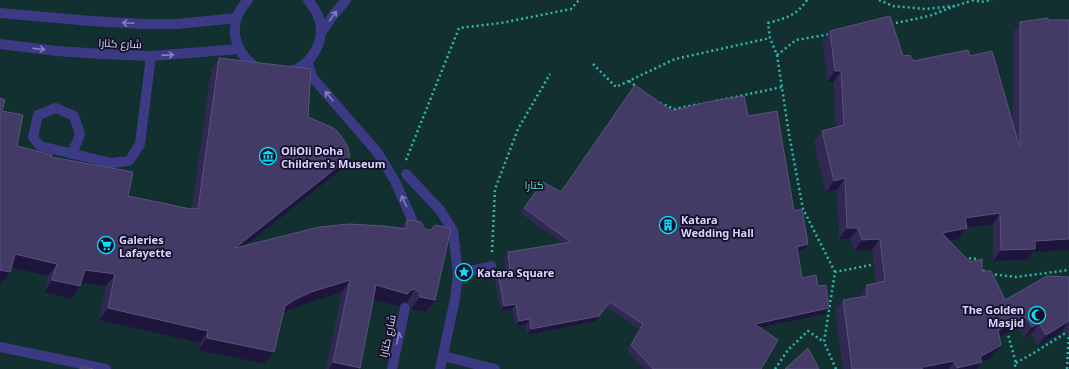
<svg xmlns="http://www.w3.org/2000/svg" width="1069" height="369" viewBox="0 0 1069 369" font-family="'Noto Sans',Cairo,sans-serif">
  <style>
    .green { fill: #12302f }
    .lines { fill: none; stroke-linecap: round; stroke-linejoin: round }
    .path { stroke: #2fb8b0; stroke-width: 2.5; stroke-dasharray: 2 3; stroke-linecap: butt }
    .service { stroke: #3d3a85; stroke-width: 10 }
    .pedestrian { stroke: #3d3a85; stroke-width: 10 }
    .minor { stroke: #3d3a85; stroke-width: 10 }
    .wall { fill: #312854 }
    .shaded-wall { fill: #1d163a }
    .building { fill: #433a66; stroke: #5a527e }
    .oneway { stroke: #837fbc }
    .labels { text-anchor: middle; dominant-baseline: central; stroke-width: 3.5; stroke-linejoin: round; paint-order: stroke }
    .street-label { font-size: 11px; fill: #d9d4ff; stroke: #130f26 }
    .poi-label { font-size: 11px; font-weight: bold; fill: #d9d4ff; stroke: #130f26; text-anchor: start }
    .park-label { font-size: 11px; fill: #5fe0c0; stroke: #130f26 }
  </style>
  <rect width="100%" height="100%" fill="#130f26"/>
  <!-- green -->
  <path class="green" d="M0,0H1069V369H0Z"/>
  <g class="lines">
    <!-- path -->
    <path class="path" d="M807,0C796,16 786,18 768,23L770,38L777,55L789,134L803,209L835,272
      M879,0L893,6L925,9L955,6L974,0
      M972,0L981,2L992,0
      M891,24L929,16L955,6
      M777,55L796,40L831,34
      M593,64L616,87L675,59L770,38
      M629,81L637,87
      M716,101L782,87
      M660,103L674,109L699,104
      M406,160L459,28L501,23L571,9L579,0
      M492,252L495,189L518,129L550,74
      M964,258L976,259L985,273
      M990,274L1016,277L1069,270
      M1007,331L1016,363L1014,369
      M1016,363L1037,351L1064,334L1062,330
      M775,369L788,350L808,331L824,342
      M836,369L824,342L835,272L876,264
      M1067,369L1069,332"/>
    <!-- service -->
    <path class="service" d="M307,62L313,78L378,153L395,181L418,233
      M72,154L80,134L74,116L56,108L38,115L33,137L40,146L111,163L129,161L140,144L151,56
      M0,347L106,369
      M392,369L405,308"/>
    <!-- pedestrian -->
    <path class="pedestrian" d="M406,174L440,210L453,231L458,274L455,299L440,369
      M458,274L491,266
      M443,356L495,369"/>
    <!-- minor -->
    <path class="minor" d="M248,0C226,23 233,53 259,69
      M0,13L91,21L144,24H177L237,18
      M321,33L334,14L346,0
      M0,44L57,51L102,54L151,56L239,49
      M287,72C309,69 325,43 320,22C318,14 314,7 308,0"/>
  </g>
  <!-- wall -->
  <path class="wall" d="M1020,22L1033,252L1027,260L993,261V224L966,228L959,239L950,241L970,262L982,271L1005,300L1069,277V335L1062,332L1038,346L1031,334L1024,338L1018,328L1000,337L993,356L981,363L977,369H843L835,311L843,300L860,297V296L867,285L876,283L872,250L854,251L850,239H839L837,190L826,192L814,142L822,131L836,127L833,82H827L823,42L830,31L903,56L913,61L970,56L1013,123V33Z
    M219,58L308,117L342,169L245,246L401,228L407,220L435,300L426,312L411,309V306L407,302H403L399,306L374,299L360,368L359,369H326L342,292L302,305L283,314L265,364L198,350L200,343L99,320L106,286L81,283L80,286L72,299L44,292L48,276L11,267L10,272L1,285L0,284V98L2,111L17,146L51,157L128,196L191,209L192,208L211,71Z
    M672,111L748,116L794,211L808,244L805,249L798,251L802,278L818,286L825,314L760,327L761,369H644L627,350L640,330L606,307L596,321L527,335L526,324L516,326L512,309L501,311L494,277L498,272L506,270L504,257L508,252L562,243L520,213L543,182L561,192Z"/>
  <!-- shaded-wall -->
  <path class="shaded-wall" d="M835,71H841L833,82H827Z
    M350,157L342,169L226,261L235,248Z
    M845,178L837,190L826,192L834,181Z
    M1000,213L993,224L966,228L959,239L935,244L942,233L965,218Z
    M847,228H858L850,239H839Z
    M880,239L872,250L854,251L862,240Z
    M1069,239V250L1033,252L1027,260L993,261L1001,250L1035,241Z
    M808,244L805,249L794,252L797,247Z
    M15,254L57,264L48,276L6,266Z
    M0,270L10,272L1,285L0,284Z
    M85,270L115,274L106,286L76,282Z
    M52,280L80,286L72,299L44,292Z
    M350,280L342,292L302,305L287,311L276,318L285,306L296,299L311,292Z
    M376,285L411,290L415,289L407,302H403L399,306L368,298Z
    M420,297L435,300L426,312L411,309Z
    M516,304L512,309L501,311L504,306Z
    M606,307L596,321L527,335L531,329Z
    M108,308L208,331L200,343L99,320Z
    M829,308L825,314L752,329L755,324Z
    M1026,317L1018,328L991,341L998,330Z
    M530,319L526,324L516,326L519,321Z
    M1069,321L1062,332L1038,346L1046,335Z
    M1039,323L1031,334L1024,338L1032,327Z
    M207,338L274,352L265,364L198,350Z
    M1001,345L993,356L981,363L977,369H957Z
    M954,361L949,369H922L923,367Z
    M333,362L360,368L359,369H329Z"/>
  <!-- building -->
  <path class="building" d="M890,16L903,56L910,55L913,61L968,50L970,56L992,51L1019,145H1020V22L1048,18V20H1069V239L1035,241V249L1001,250L1000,213L965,218L967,228L942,233L970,262L982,259V271H991L1005,300L1047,276L1069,277V321L1046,335L1039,323L1032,327L1026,317L998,330L1001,345L980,357L982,362L957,368L954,361L923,367L922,369H852L843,300L867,296V285L885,281L880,239L862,240L858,228H847L845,178L834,181L822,131L844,125L841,71H835L830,31Z
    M219,58L311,69L308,117L331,127L337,131L344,140L348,147L350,157L235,248L319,227L349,224L384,226L406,229L407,220L421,222L425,229L428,230L432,229L435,225L451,228L435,300L420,297V293L415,289L411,290L407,294L376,285L360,368L333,362L350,280L311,292L296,299L285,306L274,352L207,338L208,331L108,308L115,274L85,270L80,286L52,280L57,264L15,254L10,272L0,270V98L5,100L2,111L23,115L17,146L52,155L51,157L133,172L128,196L191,209L192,208L198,209Z
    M635,85L672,111L707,102L744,96L748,116L777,111L794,211L802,209L808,244L797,247L802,278L816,275L818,286L826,285L829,308L755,324L778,340L761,369H653L631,345L643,324L610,302L599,316L531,329L530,319L519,321L516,304L504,306L498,272L510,269L508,252L571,242L524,208L543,182L561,192Z
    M808,348L819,369H785Z
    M81,366L93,369H80Z"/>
  <!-- one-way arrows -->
  <defs><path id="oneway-shaft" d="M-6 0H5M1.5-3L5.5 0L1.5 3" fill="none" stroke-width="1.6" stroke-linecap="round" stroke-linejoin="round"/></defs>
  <g class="oneway">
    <use href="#oneway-shaft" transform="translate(333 16) rotate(-54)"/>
    <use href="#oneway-shaft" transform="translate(128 23) rotate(-177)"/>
    <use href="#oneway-shaft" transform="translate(39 49) rotate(6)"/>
    <use href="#oneway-shaft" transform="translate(168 55) rotate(-4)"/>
    <use href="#oneway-shaft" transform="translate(329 96) rotate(-131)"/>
    <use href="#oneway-shaft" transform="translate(404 201) rotate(-115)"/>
    <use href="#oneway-shaft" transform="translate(398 338) rotate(-78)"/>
  </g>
  <!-- icons -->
  <defs>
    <g id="museum-ring" transform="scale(0.9)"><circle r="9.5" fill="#130f26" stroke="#00e5ff" stroke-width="1.5"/><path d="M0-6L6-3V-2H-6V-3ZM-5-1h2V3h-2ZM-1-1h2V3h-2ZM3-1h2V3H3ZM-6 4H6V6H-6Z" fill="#00e5ff"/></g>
    <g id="building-ring" transform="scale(0.9)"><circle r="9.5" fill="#130f26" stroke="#00e5ff" stroke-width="1.5"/><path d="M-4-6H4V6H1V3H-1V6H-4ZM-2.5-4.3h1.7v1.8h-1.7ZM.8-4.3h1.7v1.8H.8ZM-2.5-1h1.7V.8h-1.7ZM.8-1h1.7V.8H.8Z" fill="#00e5ff"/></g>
    <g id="supermarket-ring" transform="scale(0.9)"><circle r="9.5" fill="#130f26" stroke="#00e5ff" stroke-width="1.5"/><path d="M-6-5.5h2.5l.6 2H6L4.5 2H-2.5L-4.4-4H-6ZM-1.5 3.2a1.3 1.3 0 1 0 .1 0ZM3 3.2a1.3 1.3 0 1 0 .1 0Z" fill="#00e5ff"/></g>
    <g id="sight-ring" transform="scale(0.9)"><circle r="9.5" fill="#130f26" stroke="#00e5ff" stroke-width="1.5"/><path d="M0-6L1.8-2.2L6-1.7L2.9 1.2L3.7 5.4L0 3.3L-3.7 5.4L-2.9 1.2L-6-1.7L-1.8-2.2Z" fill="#00e5ff"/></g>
    <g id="mosque-ring" transform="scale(0.9)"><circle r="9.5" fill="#130f26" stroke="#00e5ff" stroke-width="1.5"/><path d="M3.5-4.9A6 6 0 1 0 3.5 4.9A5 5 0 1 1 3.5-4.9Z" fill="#00e5ff"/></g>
  </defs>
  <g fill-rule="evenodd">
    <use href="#museum-ring" x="268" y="156"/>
    <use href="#building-ring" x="668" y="225"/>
    <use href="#supermarket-ring" x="106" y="245"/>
    <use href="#sight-ring" x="464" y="272"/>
    <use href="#mosque-ring" x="1037" y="315"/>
  </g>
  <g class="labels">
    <!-- street labels -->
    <g class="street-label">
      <text transform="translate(120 43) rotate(2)">شارع كتارا</text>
      <text transform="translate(387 336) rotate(-78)">شارع كتارا</text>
    </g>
    <!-- poi labels -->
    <g class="poi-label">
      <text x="281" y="150">OliOli Doha<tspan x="281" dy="13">Children's Museum</tspan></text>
      <text x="681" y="219">Katara<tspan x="681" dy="13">Wedding Hall</tspan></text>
      <text x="119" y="239">Galeries<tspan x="119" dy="13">Lafayette</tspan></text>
      <text x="477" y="272">Katara Square</text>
      <text x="1024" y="309" text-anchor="end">The Golden<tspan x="1024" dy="13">Masjid</tspan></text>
    </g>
    <!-- park labels -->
    <g class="park-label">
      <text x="534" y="184">كتارا</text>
    </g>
  </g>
</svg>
